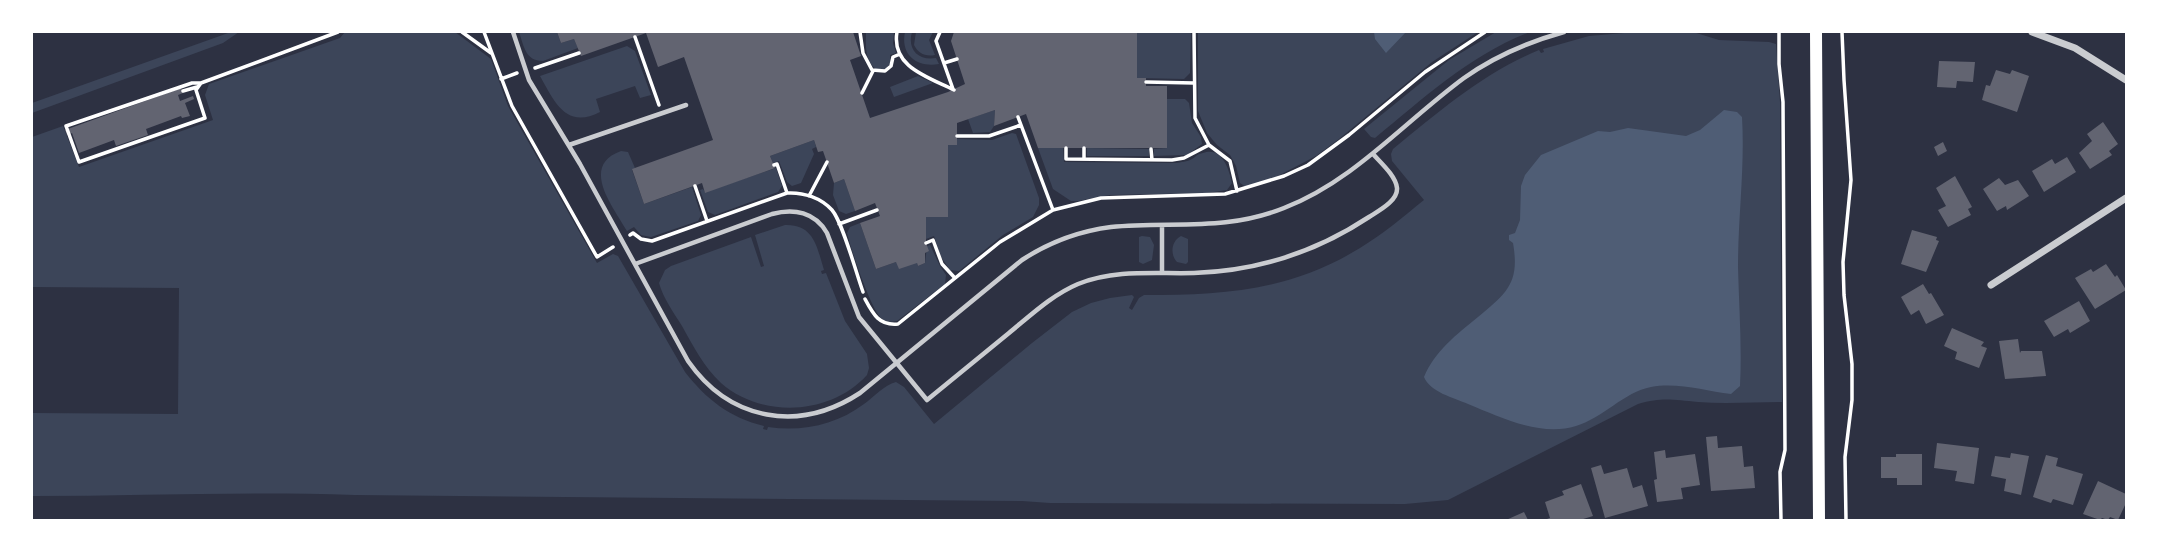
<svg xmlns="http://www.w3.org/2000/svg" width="2158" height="552" viewBox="0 0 2158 552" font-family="Commissioner,sans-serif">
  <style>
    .green { fill: #3c4559 }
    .water { fill: #4f5d75 }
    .building { fill: #626471 }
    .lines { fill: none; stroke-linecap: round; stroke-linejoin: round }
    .path { stroke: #fff; stroke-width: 3.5 }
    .service { stroke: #caccd0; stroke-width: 4.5 }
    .minor { stroke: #caccd0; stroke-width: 7 }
    .secondary { stroke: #fff; stroke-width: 12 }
  </style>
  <rect width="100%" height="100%" fill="#2d3142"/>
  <!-- green -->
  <path class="green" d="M231,32H239L223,43L32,113V103Z
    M345,32H455L491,59L508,106L597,263L613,254L618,256L685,372C706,399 730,418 764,426L763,429L767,430L768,427C802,432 836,425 864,404C874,397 884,385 896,382L904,387L934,424L1032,343L1072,312L1091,303L1110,298L1132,295L1134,297L1129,308L1132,310L1139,298L1144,295C1223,295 1290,291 1360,248C1383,234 1403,217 1424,200L1392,161L1391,154L1393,149C1441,110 1482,74 1539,50L1541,53L1544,52L1543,49L1589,36L1636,32H1693L1719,40L1769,42L1776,44L1780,102L1782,402C1754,402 1726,404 1698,402C1673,400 1663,397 1638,404L1448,500L1405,504L1050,503L1022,501L355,495C247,491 140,496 32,496V413L178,414L179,288L32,287V137L63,126L79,167L213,120L205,95L209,84L340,38Z
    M519,32H557L561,43L574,39L578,48L543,61C525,61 524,46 519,32Z
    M866,32H894L893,43L896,53L890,55V64L885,69L877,70C864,61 866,45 866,32Z
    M905,32H912C907,49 918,61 936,58L939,64C917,68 900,55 905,32Z
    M916,32H933L929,40L935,55C925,57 918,53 914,45Z
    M1137,32H1191L1190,73L1184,79L1137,78Z
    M1198,32H1478L1432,62L1339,139L1316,156L1274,178L1246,187L1240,183L1236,166L1230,155L1217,145L1207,133L1198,111Z
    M1496,32H1530C1470,55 1424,98 1375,138L1371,137L1364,129L1449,60Z
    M627,46L635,51L651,95L640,98L635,86L596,99L600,112C566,130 554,101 540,76Z
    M918,76L933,83L894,97L890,87Z
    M1167,99H1185L1189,103L1192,123L1201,137L1202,144L1187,155L1154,156V149L1167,148Z
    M995,110L994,126L990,132L973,133L968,119Z
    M1012,133L1016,134L1039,198V205L1033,217L1003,235L959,271L950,270L941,257L934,236L926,239V217L948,145L957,139L992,140Z
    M814,140L816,147L812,149L814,154L801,183L792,186L787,182L779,161L773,163L770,156Z
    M1038,148H1063L1064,162L1175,163C1181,162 1187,162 1192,159C1197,156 1197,154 1203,153C1222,146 1229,169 1232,183L1227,190L1207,193L1110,195L1078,201H1071L1053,189Z
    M1087,148L1149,149V156H1087Z
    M621,151L628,152L635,168L632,170L644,204L692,187L701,215L698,221L651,237L641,235L634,227L627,231C614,208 579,166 621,151Z
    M776,168L782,186L778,192L715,215L708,212L700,190L703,189L705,192Z
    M844,179L855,211L846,214L839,211L833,195L834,183Z
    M860,223L876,269L896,262L917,263L918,266L925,263L927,246L930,245L940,266L946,275L945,284L897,321C891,322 886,323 881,318C870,307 851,249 847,233L850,227Z
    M785,225C814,224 817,247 824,270L821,271L822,274L826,273L845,321L867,354L869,368L867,375C831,415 762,419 721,383C704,367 693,346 682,326C674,313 663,298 659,283L665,270L671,266L751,237L761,267L764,266L755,235Z
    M1142,236L1150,237L1154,245L1152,260L1143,264L1139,262V237Z
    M1181,236L1188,239V262L1186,264L1177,262C1170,255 1171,241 1181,236Z"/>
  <!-- water -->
  <path class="water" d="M1374,32H1406L1386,53L1375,39Z
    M1724,110L1737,112L1742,117C1745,167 1738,217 1738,267C1739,307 1742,346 1740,386L1731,394C1705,391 1678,382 1651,387C1624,392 1603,418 1576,426C1540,437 1500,417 1468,404C1454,398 1430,392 1424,377C1434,352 1457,334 1478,317C1507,293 1520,283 1513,243L1509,240V235L1515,233L1520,220L1521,186L1525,175L1541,155L1598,131L1610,132L1628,128L1686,136L1700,130Z"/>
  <!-- building -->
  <path class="building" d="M557,32H853L861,56L850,60L870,118L948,92L965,84L951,41L954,32H1137V78H1146V86H1167V148H1038L1026,114L994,126L995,110L957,123V145H948V217H926V243L929,251L925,253V263L918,266L917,263L899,269L896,262L876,269L860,223L880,216L875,203L855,211L844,179L834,183L823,151L818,152L814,140L770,156L775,168L705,193L702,183L644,204L632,169L713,140L684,57L658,67L646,33L581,56L574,39L561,43Z
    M1939,61L1975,62L1973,82L1957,81L1956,88L1937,87Z
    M1996,70L2010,74L2012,70L2029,76L2017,112L1982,100L1986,85L1990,86Z
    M181,88L183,93L178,95L180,101L193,96L194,99L185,103L190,116L182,118L181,116L146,129L148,135L116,146L114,140L79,153L72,133L67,135L65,130Z
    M2103,122L2118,144L2109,151L2112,155L2090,169L2079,153L2092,141L2087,134Z
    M1943,142L1947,151L1938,156L1934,147Z
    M2067,157L2076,172L2044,192L2032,171L2052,159L2055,164Z
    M1955,176L1972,207L1968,209L1971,215L1948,227L1938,210L1946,206L1936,188Z
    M1999,178L2005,185L2018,180L2029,196L2007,210L2006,206L1997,211L1983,189Z
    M1912,230L1937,237L1936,240L1939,241L1926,272L1901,264Z
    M2106,264L2115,277L2117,275L2126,290L2095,309L2075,278L2091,269L2093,272Z
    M1923,284L1929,294L1931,293L1944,315L1926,324L1919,310L1911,315L1901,297Z
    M2079,301L2090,321L2070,333L2068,329L2054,337L2044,321Z
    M1952,328L1984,342L1981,346L1987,348L1979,368L1955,359L1957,352L1944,346Z
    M2018,339L2020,353L2021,351H2042L2046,376L2005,379L1999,341Z
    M1717,436L1718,448L1742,446L1744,467L1753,466L1755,488L1711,491L1706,437Z
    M1937,443L1979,448L1974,484L1955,481L1957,471L1934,468Z
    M1665,450L1666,458L1695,454L1700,485L1681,488L1683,499L1657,502L1654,480L1657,479L1654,452Z
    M2011,453L2029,456L2021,495L2004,491L2006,479L1991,476L1995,456L2010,458Z
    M1896,454H1922V485H1897V478H1881V457H1896Z
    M2046,455L2058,458L2056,466L2083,474L2073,505L2053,499L2051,503L2033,497Z
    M1601,465L1604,474L1627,468L1633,488L1642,485L1648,506L1605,518L1591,468Z
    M2098,481L2126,494V503L2118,520L2110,517L2108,520L2102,518L2100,520L2083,514Z
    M1581,484L1593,516L1580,520H1544L1550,518L1545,502L1564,495L1562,491Z
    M1524,512L1528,520H1506Z"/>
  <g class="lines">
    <!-- path -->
    <path class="path" d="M462,32L491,53
      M484,32L512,106L597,257L613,247
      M860,32L863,53L872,70L885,71L891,66L893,57L900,54
      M897,32C891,67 928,77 954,90
      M940,32L936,41L953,89
      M1194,32L1195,118L1209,145L1230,161L1237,191
      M1779,32V64L1783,102L1785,450L1780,472L1781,520
      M1842,32L1844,80L1851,180L1843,262L1844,295L1852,364V400L1845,457L1846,520
      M635,37L659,105
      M944,63L957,59
      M535,68L579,53
      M501,79L517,73
      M1146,82L1194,83
      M201,83H192L66,126L79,162L205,118L196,90L201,83L338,32
      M183,91L197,87
      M862,93L873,71
      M1018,117L1053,210
      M957,136H989L1021,125
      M1066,148V159L1172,160L1184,158L1209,145
      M1084,148V159
      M1151,149L1152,160
      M774,165L777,164L787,193
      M695,186L707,221
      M809,196L827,162
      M839,224L877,210
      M630,235L633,233L641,239L652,241L787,193C804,192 821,198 832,210C843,223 856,273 863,292
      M926,243L933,240L942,264L954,277
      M865,299C873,314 879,326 898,324L1000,242L1053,210L1101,198L1225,194L1284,176L1308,165L1349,135L1425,72L1485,32"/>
    <!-- service -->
    <path class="service" d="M513,32L529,80L580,164L688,361C730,421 799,433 860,393L1022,260C1048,243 1080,231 1111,227C1172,221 1224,232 1284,208C1354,181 1404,122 1464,78C1495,56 1528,42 1564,32
      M569,145L686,105
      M1162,226V273
      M635,264L772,214C794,208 815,212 827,233L859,317L927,400C954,378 982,355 1009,333C1031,315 1052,295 1078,284C1116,269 1155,274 1194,273C1258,271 1316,252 1369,217C1378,211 1398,201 1397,188C1396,176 1380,162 1373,154"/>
    <!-- minor -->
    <path class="minor" d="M2032,32L2075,48L2126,80
      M1991,285L2126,198"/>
    <!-- secondary -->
    <path class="secondary" d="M1816,32L1819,520"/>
  </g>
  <!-- border -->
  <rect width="2158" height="552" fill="none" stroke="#ffffff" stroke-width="66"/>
</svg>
